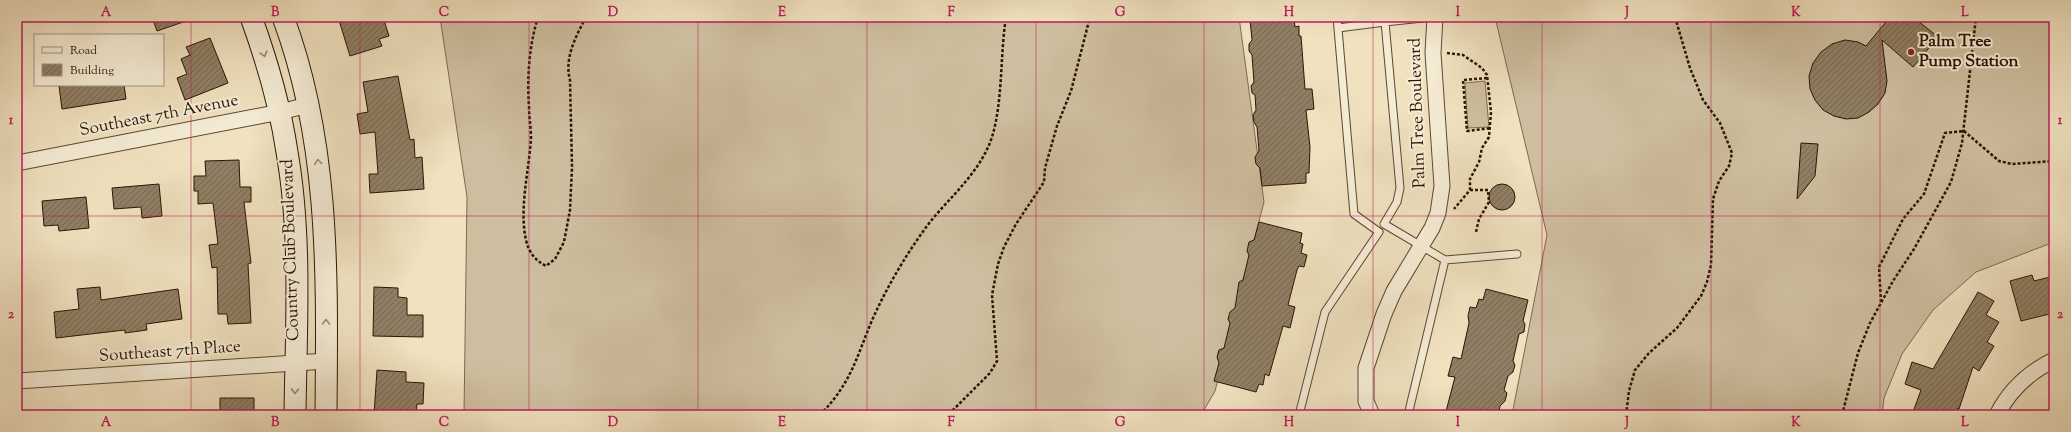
<svg xmlns="http://www.w3.org/2000/svg" width="2071" height="432" viewBox="0 0 2071 432" font-family="'Sorts Mill Goudy',serif">
  <style>
    .grass { fill: #cebe9f; stroke: #7c6a51 }
    .building { fill: url(#building-hatch); stroke: #291503 }
    .lines { fill: none; stroke-linecap: round; stroke-linejoin: round }
    .lane-casing { stroke: #5b4832; stroke-width: 9 }
    .street-casing { stroke: #5b4832; stroke-width: 17 }
    .secondary-casing { stroke: #291503; stroke-width: 23 }
    .path { stroke: #291503; stroke-width: 2.5; stroke-dasharray: 3 2; stroke-linecap: butt }
    .lane { stroke: #f5ecd5; stroke-width: 7 }
    .street { stroke: #f5ecd5; stroke-width: 15 }
    .secondary { stroke: #f5ecd5; stroke-width: 21 }
    .oneway { stroke: #998b76 }
    .grid { fill: none; stroke: #c2185b; stroke-width: 1; stroke-opacity: 0.55 }
    .poi-dot { fill: #8f2418; stroke: #f5ecd5; stroke-width: 1.5 }
    .labels { text-anchor: middle; dominant-baseline: central; stroke-width: 4; stroke-linejoin: round; paint-order: stroke }
    .poi-label { font-size: 17px; font-weight: bold; fill: #291503; stroke: #f5ecd5; text-anchor: start }
    .street-label { font-size: 17px; fill: #291503; stroke: #f5ecd5 }
    .neatline { fill: none; stroke: #c2185b; stroke-width: 1.5 }
    .grid-label { font-size: 13px; text-anchor: middle; font-weight: bold; fill: #c2185b }
  </style>
  <defs>
    <pattern id="building-hatch" width="6" height="6" patternUnits="userSpaceOnUse"><rect width="6" height="6" fill="#907f65"/><path d="M-1 1l2-2M0 6l6-6M5 7l2-2" fill="none" stroke="#766751"/></pattern>
  </defs>
  <rect width="100%" height="100%" fill="#f0e1bf"/>
  <filter id="stains"><feTurbulence type="fractalNoise" baseFrequency=".005" numOctaves="4"/><feColorMatrix values="0 0 0 0 .2 0 0 0 0 .09 0 0 0 0 .02 0 0 0 .5 -.17"/></filter>
  <radialGradient id="worn" r=".72"><stop offset=".6" stop-color="#630" stop-opacity="0"/><stop offset="1" stop-color="#630" stop-opacity=".3"/></radialGradient>
  <!-- grass -->
  <path class="grass" d="M440,17H1239L1264,202L1215,391L1201,415H464L467,197Z
    M1495,17H2054V242L1976,272L1933,310L1902,354L1884,398L1882,415H1512L1547,235Z
    M1485,81L1489,127L1468,128L1465,83Z"/>
  <!-- building -->
  <path class="building" d="M152,17H192V19L157,31Z
    M338,17H383L389,36L379,39L382,46L350,56Z
    M1294,17L1295,27L1299,26V36H1301L1305,89H1312L1314,109L1306,110L1310,147L1309,173H1306V183L1262,186L1260,168L1256,164L1255,157L1259,151L1257,127L1254,122L1253,115L1256,110L1255,95L1252,93L1251,86L1254,82L1252,55L1249,51V44L1252,40L1250,20Z
    M1890,17H1913L1938,37L1913,67L1882,40L1887,81L1885,93L1878,104L1869,112L1858,118L1846,119L1834,116L1823,110L1815,100L1810,89L1809,76L1813,63L1821,52L1832,44L1845,40L1858,42L1866,46Z
    M210,38L228,83L185,100L177,78L187,74L181,59L190,55L186,47Z
    M398,76L410,140L414,139L415,158L422,157L424,189L370,193L369,174H378L375,132L360,134L357,114L368,112L363,82Z
    M68,85H124L126,99L62,109L59,86Z
    M1801,143L1818,144L1815,176L1797,199Z
    M239,160L240,187H251V202H244L251,263L248,264L251,323L228,324L227,314H218L217,267L212,268L209,245L218,244L213,203L198,204V191H194V176H206L205,161Z
    M1489 197a13 13 0 1 1 26 0a13 13 0 1 1-26 0Z
    M159,184L162,216L142,218L141,207L114,209L112,188Z
    M86,197L89,228L59,231L58,225L44,226L42,201Z
    M1259,222L1302,233L1300,243L1303,244L1301,253L1307,255L1304,267L1299,266L1297,270L1288,305L1295,307L1290,328L1283,326L1269,376L1265,374L1263,385L1259,384L1256,392L1214,381L1219,363L1217,357L1219,350L1224,348L1230,323L1228,319L1230,312L1235,308L1239,282L1243,280L1249,255L1247,251L1249,242L1254,240Z
    M2032,275L2034,281L2054,276V313L2021,321L2010,281Z
    M100,287L101,300L178,289L182,319L146,324L147,330L125,333V330L56,338L54,312L79,309L77,289Z
    M374,287L398,288V297L407,298V315H423V337L373,336Z
    M1486,289L1528,300L1523,321L1525,324L1524,332L1519,334L1513,361L1515,365L1513,372L1508,376L1504,390L1507,393L1505,401L1500,406L1498,415H1445L1455,377L1448,376L1453,357L1461,359L1469,323L1468,316L1470,307L1476,308L1479,299L1483,300Z
    M1978,292L1994,301L1986,315L1999,322L1987,342L1994,346L1979,371L1973,367L1959,409L1958,408L1955,415H1912L1921,390L1905,384L1912,362L1933,369Z
    M377,370L406,372V382L424,383L423,404H417L416,415H374Z
    M220,398H254V415H220Z"/>
  <g class="lines">
    <!-- lane casing -->
    <g class="lane-casing">
      <path id="lane" d="M1384,17L1385,22L1432,17
        M1338,28L1385,22L1400,188L1397,202L1384,224L1445,260L1408,415
        M1445,260L1517,254
        M1299,415L1325,312L1379,232L1354,214L1337,17"/>
    </g>
    <!-- street casing -->
    <g class="street-casing">
      <path id="street" d="M17,163L280,112L308,105
        M17,381L326,361
        M1372,415L1366,401V368L1384,314L1394,291L1432,228L1438,213L1442,186L1433,53L1435,17
        M1997,415C2010,389 2029,372 2054,360"/>
    </g>
    <!-- secondary casing -->
    <g class="secondary-casing">
      <path id="secondary" d="M251,17C267,61 280,105 287,152C302,238 296,328 295,415
        M283,17C331,145 327,281 326,415"/>
    </g>
    <!-- path -->
    <path class="path" d="M538,17C529,46 527,77 529,107C529,118 531,127 531,138C529,171 519,208 526,240C529,253 535,260 546,266L555,259L564,242L570,210L572,167L570,80C564,58 576,36 586,17
      M1447,53L1463,55L1482,68L1487,75L1491,112L1489,137L1482,148L1479,162L1470,179V190L1454,209
      M1487,78L1463,80L1467,131L1491,128
      M1470,190H1488L1489,202L1479,219L1476,232
      M1881,302L1879,267L1903,219L1924,194L1945,133L1964,131L1999,161L2012,164L2054,161
      M820,415C852,382 856,358 873,318C888,285 908,251 930,222C952,195 981,171 992,137C1003,101 1000,55 1006,17
      M950,415L953,410L990,373L997,361L992,295L998,264L1004,247L1016,224L1044,182L1045,168L1057,126L1071,91L1090,17
      M1626,415L1629,391L1635,370L1649,353L1677,328L1701,296L1707,282L1711,265L1713,199L1719,181L1729,166L1732,153L1720,123L1703,100L1690,68L1675,17
      M1842,415L1858,353L1870,323L1893,281L1914,249L1951,182L1962,143L1976,17"/>
    <!-- lane -->
    <use href="#lane" class="lane"/>
    <!-- street -->
    <use href="#street" class="street"/>
    <!-- secondary -->
    <use href="#secondary" class="secondary"/>
  </g>
  <!-- one-way arrows -->
  <defs><path id="oneway-chevron" d="M-2-3.5L2.5 0L-2 3.5" fill="none" stroke-width="1.6" stroke-linecap="round" stroke-linejoin="round"/></defs>
  <g class="oneway">
    <use href="#oneway-chevron" transform="translate(264 54) rotate(73)"/>
    <use href="#oneway-chevron" transform="translate(318 162) rotate(-98)"/>
    <use href="#oneway-chevron" transform="translate(326 322) rotate(-90)"/>
    <use href="#oneway-chevron" transform="translate(295 391) rotate(91)"/>
  </g>
  <!-- grid -->
  <path class="grid" d="M191,17V415M360,17V415M529,17V415M698,17V415M867,17V415M1036,17V415M1204,17V415M1373,17V415M1542,17V415M1711,17V415M1880,17V415M17,216H2054"/>
  <!-- markers -->
  <circle class="poi-dot" cx="1911" cy="52" r="4"/>
  <g class="labels">
    <!-- poi labels -->
    <g class="poi-label">
      <text x="1919" y="42">Palm Tree<tspan x="1919" dy="20">Pump Station</tspan></text>
    </g>
    <!-- street labels -->
    <g class="street-label">
      <text transform="translate(1418 113) rotate(-92)">Palm Tree Boulevard</text>
      <text transform="translate(159 116) rotate(-11)">Southeast 7th Avenue</text>
      <text transform="translate(291 250) rotate(-92)">Country Club Boulevard</text>
      <text transform="translate(170 352) rotate(-4)">Southeast 7th Place</text>
    </g>
  </g>
  <!-- margin -->
  <rect width="2071" height="432" fill="none" stroke="#f0e1bf" stroke-width="44"/>
  <!-- legend -->
  <rect x="34" y="34" width="130" height="52" fill="#f5ecd5" stroke="#a39681"/>
  <rect x="42" y="47" width="20" height="6" fill="#f5ecd5" stroke="#a39681"/>
  <text x="70" y="54" font-size="12" fill="#291503">Road</text>
  <rect x="42" y="64" width="20" height="12" fill="url(#building-hatch)" stroke="#a39681"/>
  <text x="70" y="74" font-size="12" fill="#291503">Building</text>
  <rect x="22" y="22" width="2027" height="388" class="neatline"/>
  <g class="grid-label">
    <text x="106" y="16">A</text>
    <text x="275" y="16">B</text>
    <text x="444" y="16">C</text>
    <text x="613" y="16">D</text>
    <text x="782" y="16">E</text>
    <text x="951" y="16">F</text>
    <text x="1120" y="16">G</text>
    <text x="1289" y="16">H</text>
    <text x="1458" y="16">I</text>
    <text x="1627" y="16">J</text>
    <text x="1796" y="16">K</text>
    <text x="1965" y="16">L</text>
    <text x="11" y="124">1</text>
    <text x="2060" y="124">1</text>
    <text x="11" y="318">2</text>
    <text x="2060" y="318">2</text>
    <text x="106" y="426">A</text>
    <text x="275" y="426">B</text>
    <text x="444" y="426">C</text>
    <text x="613" y="426">D</text>
    <text x="782" y="426">E</text>
    <text x="951" y="426">F</text>
    <text x="1120" y="426">G</text>
    <text x="1289" y="426">H</text>
    <text x="1458" y="426">I</text>
    <text x="1627" y="426">J</text>
    <text x="1796" y="426">K</text>
    <text x="1965" y="426">L</text>
  </g>
  <rect width="100%" height="100%" filter="url(#stains)"/>
  <rect width="100%" height="100%" fill="url(#worn)"/>
</svg>
